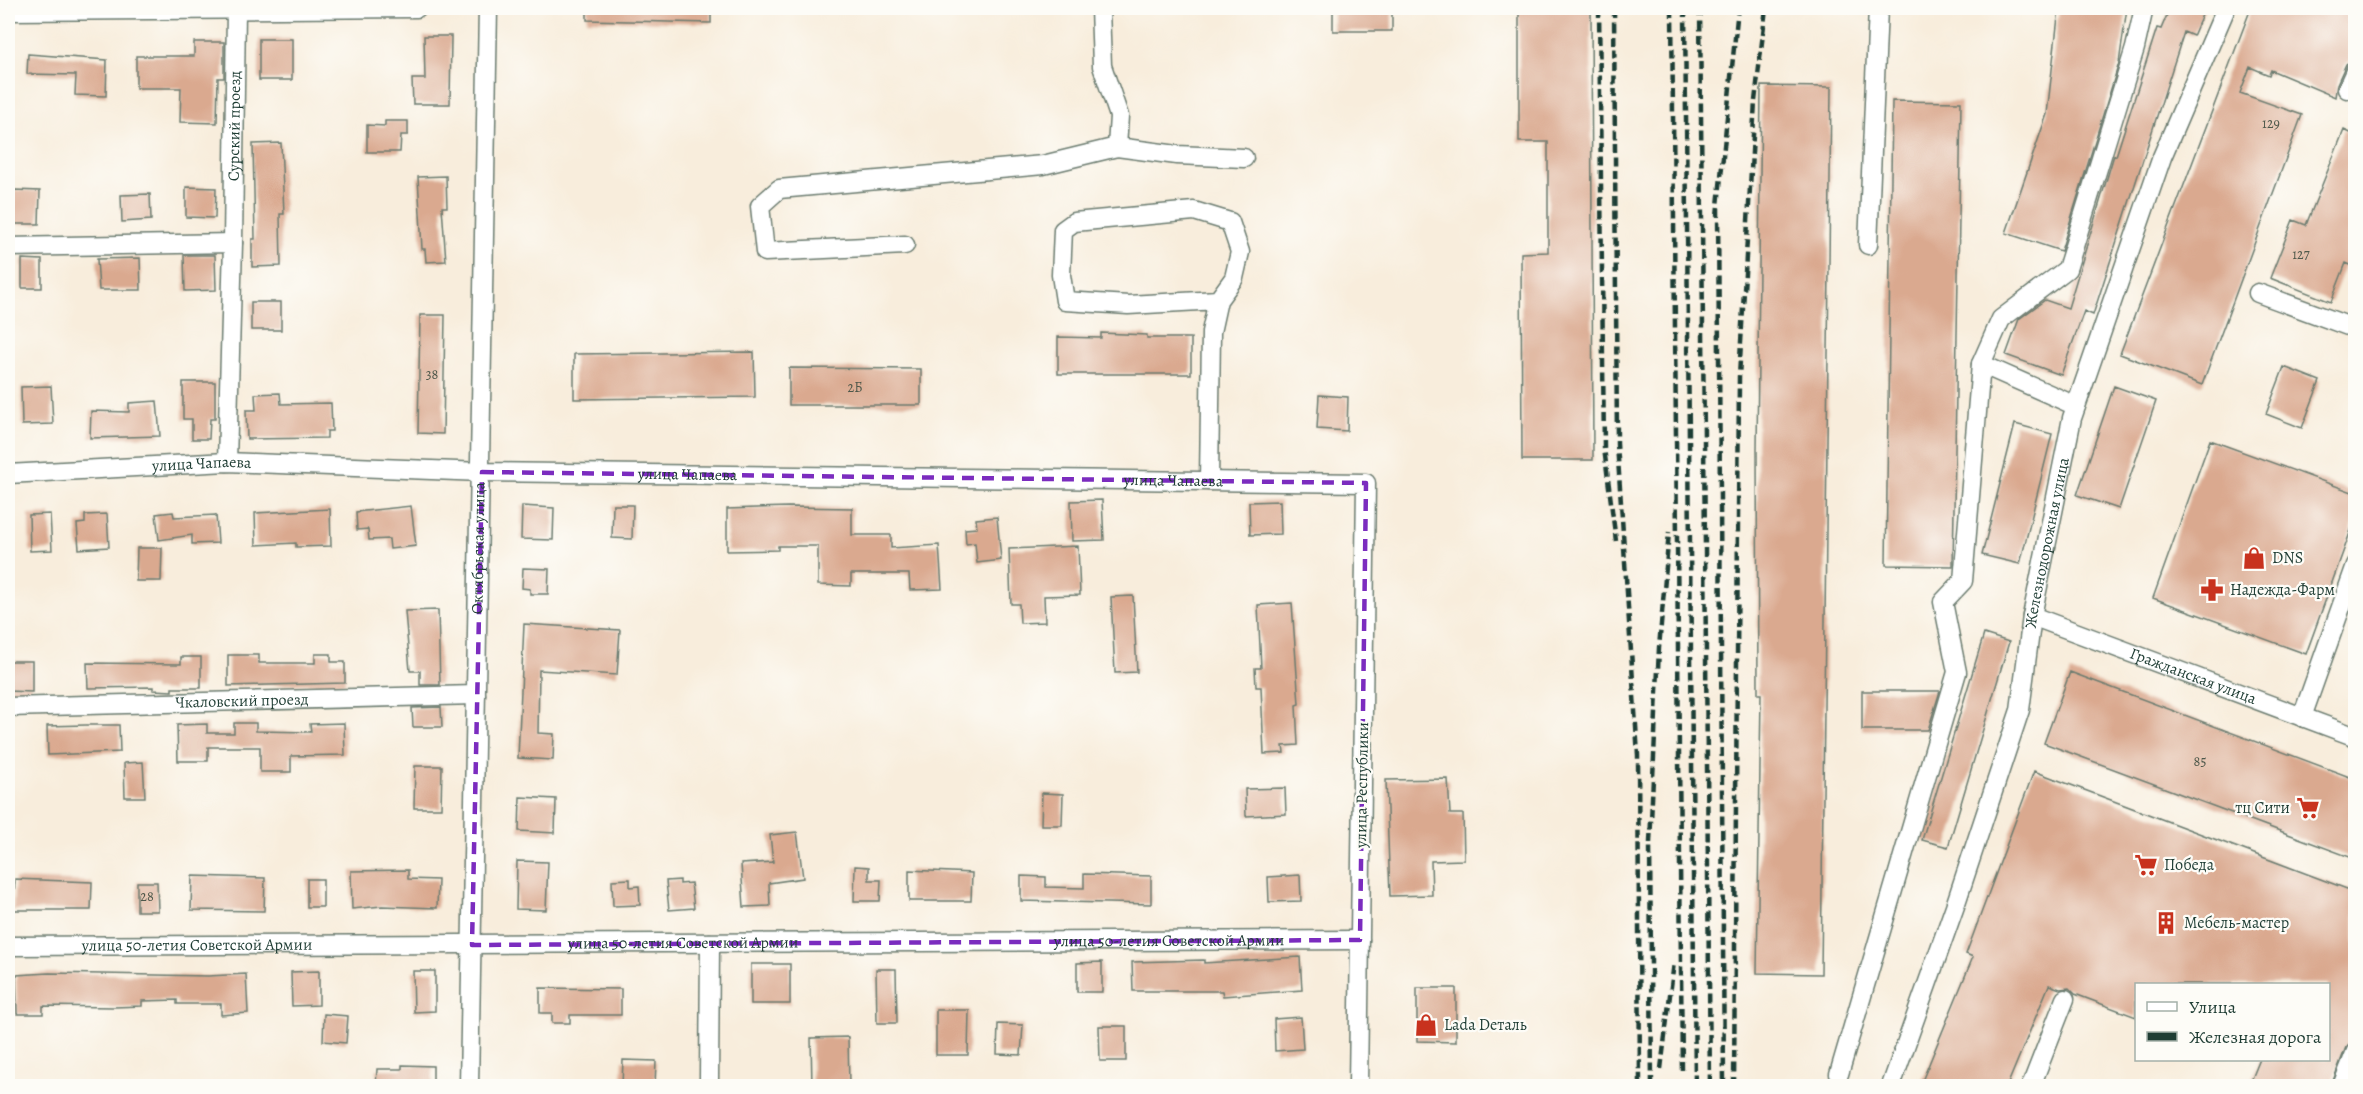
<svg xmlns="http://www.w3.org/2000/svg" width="2363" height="1094" viewBox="0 0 2363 1094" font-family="Alegreya,serif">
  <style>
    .building { fill: #daa98f }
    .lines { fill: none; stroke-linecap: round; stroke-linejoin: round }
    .minor-casing { stroke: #6b7b6f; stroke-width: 21 }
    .minor { stroke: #fff; stroke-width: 18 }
    .rail { stroke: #1f3d34; stroke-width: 4.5; stroke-dasharray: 9 4.5; stroke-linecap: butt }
    .marked { fill: none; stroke: #7b2cbf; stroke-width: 4.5; stroke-dasharray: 12 8; stroke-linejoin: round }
    .labels { text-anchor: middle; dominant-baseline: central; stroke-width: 4.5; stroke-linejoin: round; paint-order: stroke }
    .number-label { font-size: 14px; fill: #4e584b }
    .street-label { font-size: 16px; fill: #1f3d34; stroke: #fdfcf7 }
    .poi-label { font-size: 16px; fill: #1f3d34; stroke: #fdfcf7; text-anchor: start }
  </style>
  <rect width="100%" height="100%" fill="#fdfcf7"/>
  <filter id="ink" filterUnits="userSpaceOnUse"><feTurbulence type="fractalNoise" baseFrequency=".0167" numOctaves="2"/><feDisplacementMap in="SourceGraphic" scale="12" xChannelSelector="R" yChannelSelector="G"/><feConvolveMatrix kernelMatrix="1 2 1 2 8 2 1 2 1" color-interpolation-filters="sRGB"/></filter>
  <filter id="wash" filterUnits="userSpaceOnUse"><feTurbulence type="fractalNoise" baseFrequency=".008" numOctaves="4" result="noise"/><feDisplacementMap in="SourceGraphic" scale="24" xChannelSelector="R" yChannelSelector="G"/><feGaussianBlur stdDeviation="1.35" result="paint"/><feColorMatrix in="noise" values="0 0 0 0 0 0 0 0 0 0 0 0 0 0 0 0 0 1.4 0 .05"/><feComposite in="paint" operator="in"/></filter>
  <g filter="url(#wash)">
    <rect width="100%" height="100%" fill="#f8eddc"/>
    <g id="blocks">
      <!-- building -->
      <path class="building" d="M587,8H711V23L587,20Z
        M1333,8H1392V31H1333Z
        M1519,8H1591L1593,460H1522L1521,253L1548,252V142H1519Z
        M2059,8H2127L2119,63L2061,251L2006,233L2047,114Z
        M2170,8H2205L2193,36L2184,32L2093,315L2084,311L2061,375L2006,355L2019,319L2045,300L2068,308L2114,155L2116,156L2157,28L2161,29Z
        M2251,8H2355V58L2346,64L2337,84L2335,97L2271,70L2269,75L2250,67L2240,93L2302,115L2202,385L2120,354Z
        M424,36H451L450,104H413L412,79H425Z
        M259,39H292V80H259Z
        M194,42H224V78H218L217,123L180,122L181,88H136V56H194Z
        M28,54L107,60L106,96L75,95L76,75L27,74Z
        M1761,86L1831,87L1821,974L1757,973L1761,694H1758L1757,450Z
        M1892,101L1961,102L1953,566L1886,565Z
        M385,121H408V135H401L400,152H367V125L385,126Z
        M2344,130L2355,135V267L2346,263L2331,302L2270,278L2293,220L2306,225Z
        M281,143L284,214H280L281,266L252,267V239H255L253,144Z
        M446,176L447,207H442L446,261L426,262L425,249H422L418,177Z
        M186,187L216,188L215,218L186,217Z
        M14,190L40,191L39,224H13Z
        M150,194L151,220L122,222L121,195Z
        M184,255H215L216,290L185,291Z
        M140,258L141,290H99L97,259Z
        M22,259L42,260V288H22Z
        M251,302H281V330H251Z
        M420,315H445L443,434L418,433Z
        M1101,333L1147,335V338H1191V374H1058V337L1101,338Z
        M754,352L755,397L574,399V354Z
        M2284,367L2320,381L2302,428L2266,414Z
        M789,368L921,369V405H789Z
        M183,382H215V419H210L209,439H192V419H183Z
        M51,386L53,424L22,425L21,387Z
        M2114,386L2156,401L2119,509L2077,495Z
        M280,393L281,404L331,403L332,431H327V438L247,439L246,410H256L255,394Z
        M1319,395L1348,397L1347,431L1317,429Z
        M157,401L160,436L90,438L91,411L129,412V403Z
        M2015,424L2052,434L2020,564L1982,555Z
        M2210,440L2355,493V519L2306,654L2153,598Z
        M1102,500L1104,540L1072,541L1071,501Z
        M1280,501L1281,534L1250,535L1249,502Z
        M613,505H633L632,539L612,538Z
        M411,506L416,546L390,549L389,539L369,540L368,529L357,530L356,512Z
        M522,506L554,508L553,540L521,539Z
        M788,507L852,508V535H891V548L939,545L942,589L910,590L909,574H851V586L818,585V546H778V550L727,551V509Z
        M330,509L331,546L296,547V543L256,545L255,513Z
        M173,512L174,517L216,515L218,543L192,544V535L159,540L156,514Z
        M50,514L52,550L30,551L29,515Z
        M107,514L109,547L79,549L77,524L85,523V515Z
        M997,517L1001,560L977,563L975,543L966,544L965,529L977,528L976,519Z
        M1078,546L1080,595L1044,596L1045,622L1020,623L1019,604H1011L1009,549Z
        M137,548H162L161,581H136Z
        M523,568L549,569L548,594H530V589L522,588Z
        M1133,596L1137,672L1115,673L1111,597Z
        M1292,603L1299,704L1296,705L1298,745L1283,746L1284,753L1264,754L1261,687H1256L1255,668H1261L1258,605Z
        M438,610L440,685H420V671H410L405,611Z
        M524,624L620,630L617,675L539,670L538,733L554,734L553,760L518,758Z
        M1984,634L2009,642L1948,847L1922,840Z
        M315,654H331V662H345V683L228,686V655H259V663H315Z
        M181,657H201V688H172V691L153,690V687L88,688L87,663L181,664Z
        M8,661H32V692L8,691Z
        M2070,672L2355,779V859L2044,743Z
        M1862,691H1940L1928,730H1862Z
        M441,707L442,727H413L412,708Z
        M234,723H256V731L311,732L310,724L344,723L345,755L291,756V772H260V747H208V761H178L177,725L207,724V733H234Z
        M86,725H119L120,752L48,755L47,726Z
        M143,762L145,797H125L124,763Z
        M415,766H442L441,808H414Z
        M2034,771L2355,892V1040L2346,1047L2331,1086H2249L2260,1059H2328V984H2136V1017L2075,994L2069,988L2060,989L2049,985L2007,1086H1920L1973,957L1966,954Z
        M1448,779L1450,814H1463L1464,860L1431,861L1432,895L1390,896L1386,780Z
        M1285,788L1286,814L1246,816L1245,789Z
        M1042,793L1063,794L1062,825H1041Z
        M520,797L556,799L555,833L519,831Z
        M797,832L803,878L769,883L770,906L744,907L741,864L773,862L770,835Z
        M517,861L548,862L546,910L516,909Z
        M855,866L869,867V880H881L880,901H854Z
        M408,870V879L438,880L437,908L382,906L352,909L351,871Z
        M909,870L972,873L971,901H909Z
        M1084,874L1151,876V904L1021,901V876L1046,877V887L1084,888Z
        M1300,875L1301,901L1269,902L1268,877Z
        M192,876L265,878L264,911L191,910Z
        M15,879L92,882L91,910H13Z
        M307,879H323V907H307Z
        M630,879V887L639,886L640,905L613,906L612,880Z
        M680,880V884L691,883L694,908L669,910L666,881Z
        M137,882H157L158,911H137Z
        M1300,957L1302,990L1223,996L1222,991H1133L1132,962L1204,960V963Z
        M1102,962V992H1077V963Z
        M751,964H790V1004H751Z
        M876,969H896L897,1023H877Z
        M319,971V1005L292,1006L291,972Z
        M413,971H435V1011L414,1012Z
        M49,973L208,976L246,974L248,1013L221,1015V1004H177V1000L142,1001V1006L114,1007L43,1006V1014H17L16,975Z
        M540,988L621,989V1015H570V1023H552V1013H540Z
        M1417,988H1456V1042L1417,1041Z
        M936,1010H969L968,1055H936Z
        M324,1014L348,1016L346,1043L323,1041Z
        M1301,1017L1303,1049L1275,1051L1274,1019Z
        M998,1024L1023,1025L1021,1055L997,1054Z
        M1099,1026H1126V1061H1100Z
        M848,1037L849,1086H812L811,1038Z
        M623,1060L656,1061L655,1086H622Z
        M402,1065L433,1066V1086H376L377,1069H402Z"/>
    </g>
  </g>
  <g filter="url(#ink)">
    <use href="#blocks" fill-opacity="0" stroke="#6b7b6f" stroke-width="1.5"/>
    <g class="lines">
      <!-- minor casing -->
      <g class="minor-casing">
        <g id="minor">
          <path d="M8,11L417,8"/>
          <path d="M2347,89L2356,69"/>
          <path d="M1117,147L1177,155L1244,158"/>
          <path id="s1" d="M233,243L236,9"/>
          <path d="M905,245L765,252L760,206L779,189L1043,165L1117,147L1119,116L1102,66L1100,8"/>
          <path d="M1868,245L1878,8"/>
          <path d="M8,247L233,243L227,462"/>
          <path d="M2258,293L2356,329"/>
          <path d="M2076,406L1981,364L2001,319L2067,269L2135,48L2144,8"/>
          <path id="s2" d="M8,474L227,462L482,472L1366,483L1358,1086"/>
          <path d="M1209,481L1211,332L1218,300L1234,278L1240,252L1230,222L1194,211L1074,222L1063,230L1061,275L1065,301L1128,305L1218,300"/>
          <path id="s3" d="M2032,616L2356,737"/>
          <path id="s4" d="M8,707L476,695"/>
          <path d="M2302,717L2356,565"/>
          <path id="s5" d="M8,946L1360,940"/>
          <path d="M1839,1074L1957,672L1943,602L1963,581L1981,364"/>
          <path d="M709,1081L710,943"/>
          <path id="s6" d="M469,1086L488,8"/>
          <path id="s7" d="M1891,1086L1955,906L2020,710L2032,616L2072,418L2162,157L2226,8"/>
          <path d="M2031,1086L2065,999"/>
          <path d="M2342,1086L2356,1051"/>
        </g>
      </g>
      <!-- minor -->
      <use href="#minor" class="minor"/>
      <!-- rail -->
      <path class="rail" d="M1599,8L1604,448L1616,541
        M1614,8L1617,444L1638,755L1640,1086
        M1672,8L1682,1074
        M1685,8L1695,1086
        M1700,8L1710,1086
        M1718,208L1724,1086
        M1717,216L1738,8
        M1661,1069L1674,962
        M1652,1086L1650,843L1659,648L1669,532
        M1734,1086L1739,377L1755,101L1766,8"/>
    </g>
  </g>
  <!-- marked area -->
  <path class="marked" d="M482,472L1366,483L1360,940L472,945Z"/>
  <!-- icons -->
  <defs>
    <g id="shop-bare" transform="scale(1.8)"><path d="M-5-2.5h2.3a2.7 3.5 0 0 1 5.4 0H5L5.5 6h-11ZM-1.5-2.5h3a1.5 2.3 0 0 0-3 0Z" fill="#c8321e" stroke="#fdfcf7" stroke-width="2.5" paint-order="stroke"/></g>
    <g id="pharmacy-bare" transform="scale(1.8)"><path d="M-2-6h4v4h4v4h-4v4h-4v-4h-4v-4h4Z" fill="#c8321e" stroke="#fdfcf7" stroke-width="2.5" paint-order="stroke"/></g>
    <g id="supermarket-bare" transform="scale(1.8)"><path d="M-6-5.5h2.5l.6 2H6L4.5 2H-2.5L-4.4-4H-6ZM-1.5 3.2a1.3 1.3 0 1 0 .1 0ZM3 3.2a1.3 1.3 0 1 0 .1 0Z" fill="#c8321e" stroke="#fdfcf7" stroke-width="2.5" paint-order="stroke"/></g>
    <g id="building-bare" transform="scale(1.8)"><path d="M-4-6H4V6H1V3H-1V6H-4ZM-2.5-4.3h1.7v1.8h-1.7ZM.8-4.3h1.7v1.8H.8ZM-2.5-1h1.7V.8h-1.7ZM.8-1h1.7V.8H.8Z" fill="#c8321e" stroke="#fdfcf7" stroke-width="2.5" paint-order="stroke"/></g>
  </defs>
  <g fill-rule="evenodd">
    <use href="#shop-bare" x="2254" y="558"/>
    <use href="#pharmacy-bare" x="2212" y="590"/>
    <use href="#supermarket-bare" x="2308" y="808"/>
    <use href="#supermarket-bare" x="2146" y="865"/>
    <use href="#building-bare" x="2166" y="923"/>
    <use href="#shop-bare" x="1426" y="1025"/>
  </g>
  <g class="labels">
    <!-- number labels -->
    <g class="number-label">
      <text x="2271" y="123">129</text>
      <text x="2301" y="254">127</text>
      <text x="432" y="374">38</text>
      <text x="855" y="387">2Б</text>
      <text x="2200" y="761">85</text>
      <text x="147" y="896">28</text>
    </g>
    <!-- street labels -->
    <g class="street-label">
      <text stroke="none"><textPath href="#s1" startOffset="117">Сурский проезд</textPath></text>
      <text stroke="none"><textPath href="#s2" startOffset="194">улица Чапаева</textPath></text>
      <text stroke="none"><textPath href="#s2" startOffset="680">улица Чапаева</textPath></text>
      <text stroke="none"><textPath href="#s2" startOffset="1166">улица Чапаева</textPath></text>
      <text stroke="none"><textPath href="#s7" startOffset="567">Железнодорожная улица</textPath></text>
      <text stroke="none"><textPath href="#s6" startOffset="538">Октябрьская улица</textPath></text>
      <text stroke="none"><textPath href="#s3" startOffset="172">Гражданская улица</textPath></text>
      <text stroke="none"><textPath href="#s4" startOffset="234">Чкаловский проезд</textPath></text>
      <text transform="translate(1362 785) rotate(-89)">улица Республики</text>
      <text stroke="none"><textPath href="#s5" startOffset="1161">улица 50-летия Советской Армии</textPath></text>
      <text stroke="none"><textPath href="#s5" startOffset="675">улица 50-летия Советской Армии</textPath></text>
      <text stroke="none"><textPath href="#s5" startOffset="189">улица 50-летия Советской Армии</textPath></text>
    </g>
    <!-- poi labels -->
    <g class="poi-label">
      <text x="2272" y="558">DNS</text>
      <text x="2230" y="590">Надежда-Фарм</text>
      <text x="2290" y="808" text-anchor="end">тц Сити</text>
      <text x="2164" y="865">Победа</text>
      <text x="2184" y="923">Мебель-мастер</text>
      <text x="1444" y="1025">Lada Dеталь</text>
    </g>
  </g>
  <!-- margin -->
  <rect width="2363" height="1094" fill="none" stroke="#fdfcf7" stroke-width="30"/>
  <!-- legend -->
  <rect x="2135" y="983" width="195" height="78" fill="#fdfcf7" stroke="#a4b0a9" stroke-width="1.5"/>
  <rect x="2147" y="1002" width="30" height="9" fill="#ffffff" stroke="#a4b0a9" stroke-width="1.5"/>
  <text x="2189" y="1013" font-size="18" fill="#1f3d34">Улица</text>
  <rect x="2147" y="1032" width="30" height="9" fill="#1f3d34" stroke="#a4b0a9" stroke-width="1.5"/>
  <text x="2189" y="1043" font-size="18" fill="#1f3d34">Железная дорога</text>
</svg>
